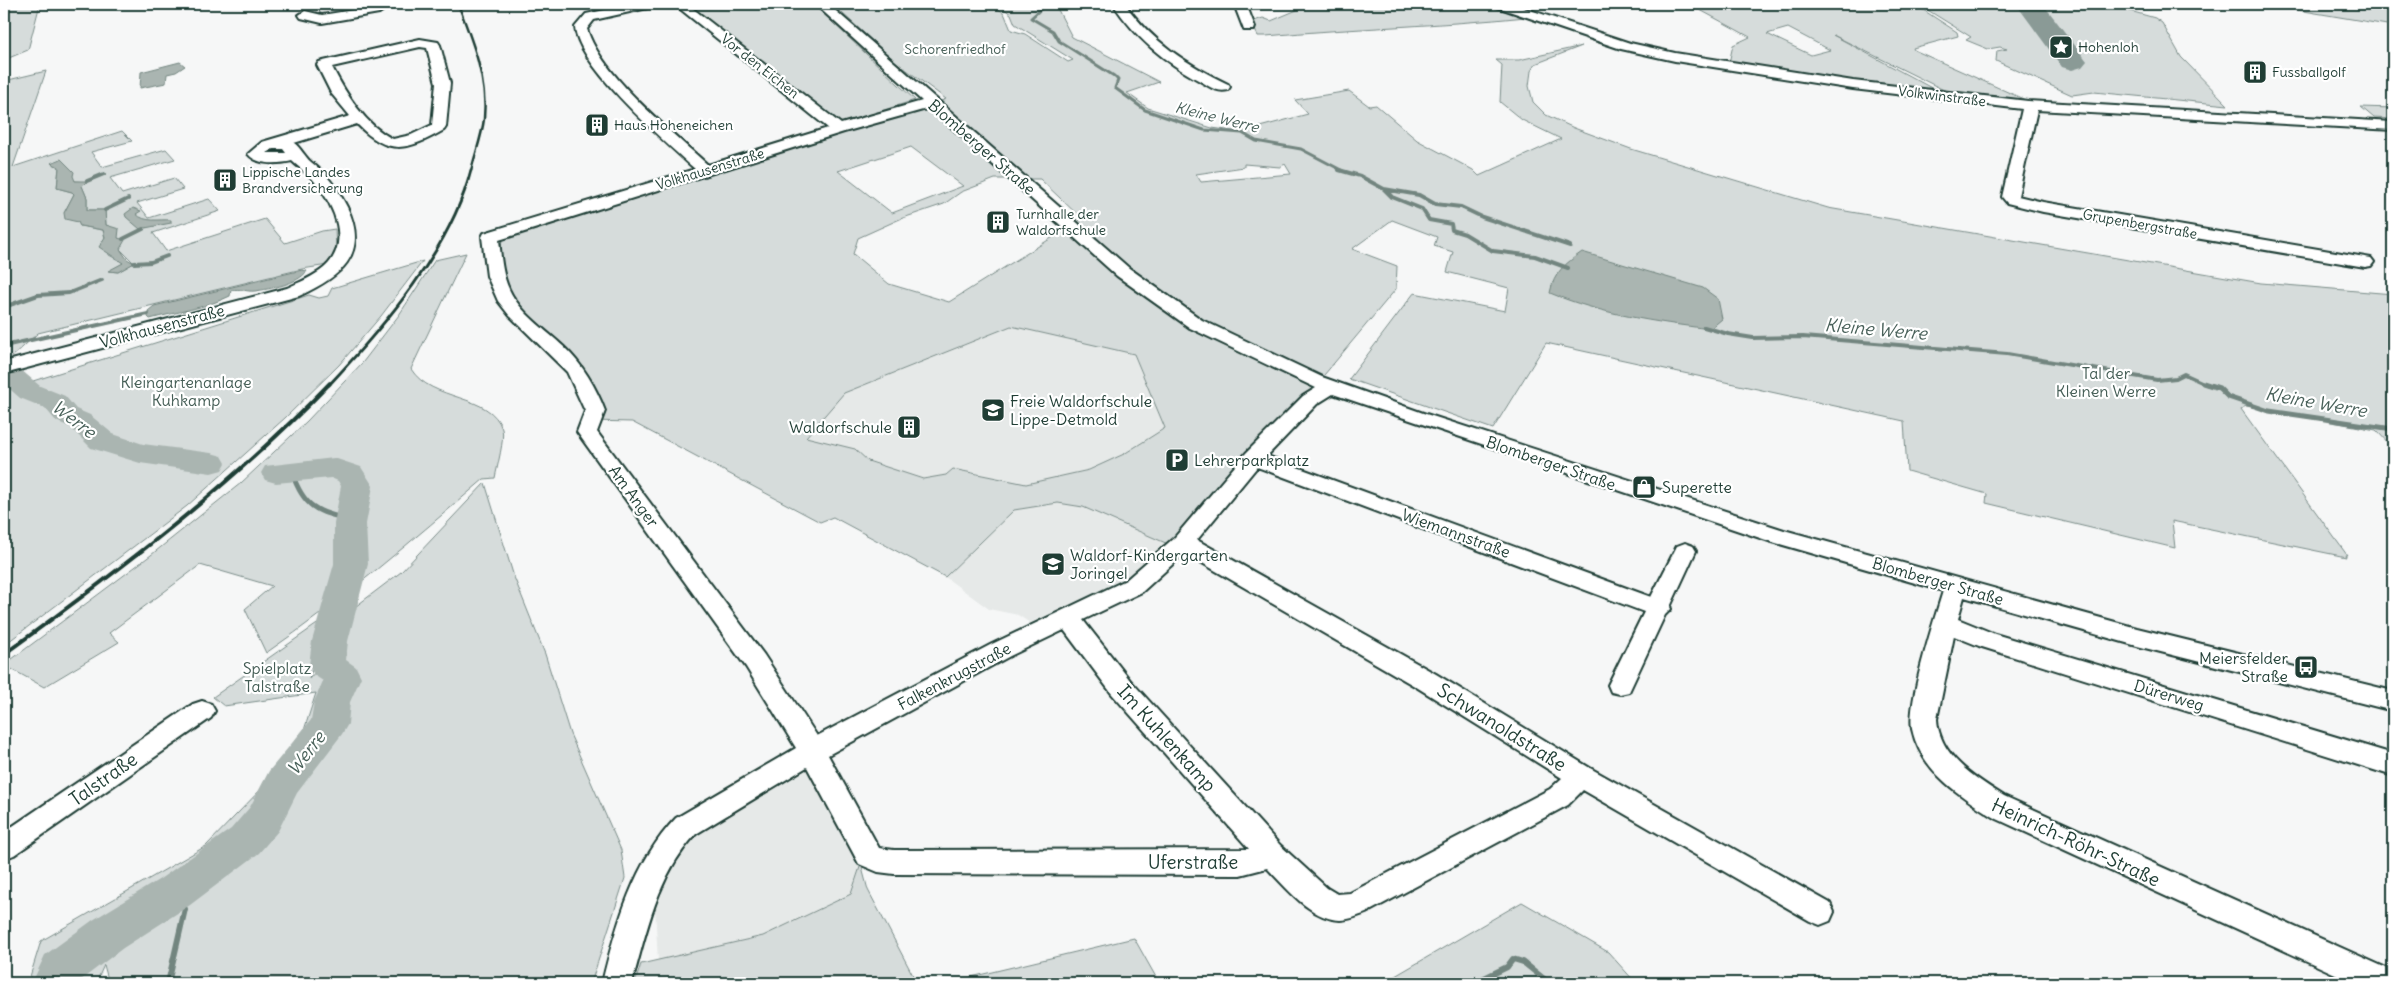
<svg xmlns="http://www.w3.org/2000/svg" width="2397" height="987" viewBox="0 0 2397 987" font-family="Delius,sans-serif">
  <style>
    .built { fill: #e6e9e8 }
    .green { fill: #d6dcdb; stroke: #7a8c88; fill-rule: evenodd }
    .water { fill: #aab5b1; stroke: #72857f }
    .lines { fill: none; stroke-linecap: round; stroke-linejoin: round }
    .stream-far3 { stroke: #72857f; stroke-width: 3 }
    .stream-far2 { stroke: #72857f; stroke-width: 4 }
    .stream-far1 { stroke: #72857f; stroke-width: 5 }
    .stream { stroke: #72857f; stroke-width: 6 }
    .river { fill: #aab5b1; fill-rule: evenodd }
    .taxiway { fill: #8a9a96; fill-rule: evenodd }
    .minor-casing { stroke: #1f3d34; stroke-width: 4 }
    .minor { fill: #fff; fill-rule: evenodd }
    .rail-far3 { stroke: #1f3d34; stroke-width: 2.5 }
    .rail-far2 { stroke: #1f3d34; stroke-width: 3 }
    .rail-far1 { stroke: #1f3d34; stroke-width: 4 }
    .rail { stroke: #1f3d34; stroke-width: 5 }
    .labels { text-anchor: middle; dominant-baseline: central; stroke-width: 4.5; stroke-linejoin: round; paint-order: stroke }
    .far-poi-label { font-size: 14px; fill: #1f3d34; stroke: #fff; text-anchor: start }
    .far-park-label { font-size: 14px; fill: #445d55; stroke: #fff }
    .far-street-label { font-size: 14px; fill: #1f3d34; stroke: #fff }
    .far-water-label { font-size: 15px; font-style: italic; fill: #49615a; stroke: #fff }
    .street-label { font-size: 16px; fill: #1f3d34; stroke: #fff }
    .park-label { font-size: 16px; fill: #445d55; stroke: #fff }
    .poi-label { font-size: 16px; fill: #1f3d34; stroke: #fff; text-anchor: start }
    .water-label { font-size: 18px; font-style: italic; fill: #49615a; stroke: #fff }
    .near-street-label { font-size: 19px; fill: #1f3d34; stroke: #fff }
  </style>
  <rect width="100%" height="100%" fill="#f6f7f7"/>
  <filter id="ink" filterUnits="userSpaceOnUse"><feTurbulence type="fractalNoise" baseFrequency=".02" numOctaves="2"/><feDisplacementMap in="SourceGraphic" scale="10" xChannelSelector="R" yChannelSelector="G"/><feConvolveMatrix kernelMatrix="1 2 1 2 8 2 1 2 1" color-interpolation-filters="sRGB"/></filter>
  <g filter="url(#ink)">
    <!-- built -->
    <path class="built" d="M1011,326L1134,354L1165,428L1124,454L1089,470L1026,484L953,469L946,475L923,479L868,461L855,449L805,437L844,393Z
      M1058,503L1083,507L1168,544L1143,569L1129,577L1030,623L1018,615L989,609L945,577L1014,510Z
      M809,769L861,864L852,894L763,936L658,961L655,908L673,862L693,836Z"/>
    <!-- green -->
    <path class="green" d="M4,4H40L28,50L4,60Z
      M685,4H813L915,100L841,124Z
      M832,4H991L1004,13L1011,30L1025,34L1068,62L1073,60L1015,24L1011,14L997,4H1055L1072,37L1159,82L1127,93L1148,108L1212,128L1241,132L1308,114L1295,100L1349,91L1369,106L1376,105L1417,140L1473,170L1479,176L1561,139L1522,120L1500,102L1502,65L1496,60H1519L1582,46L1535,64L1531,71L1529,86L1533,102L1546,115L1574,128L1631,149L1828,208L2261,283L2393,294V448L2376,430L2246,406L2241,409L2347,555H2345L2346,557L2172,521L2175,548L1986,503L1987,494L1907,471L1904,421L1546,343L1493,429L1349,379L1414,293L1505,311L1509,288L1447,272L1453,252L1434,246L1437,237L1392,220L1352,249L1397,266L1396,289L1314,387L1226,478L1168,544L1083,507L1058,503L1014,510L945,577L833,517L820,522L632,422L591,421L596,392L514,302L500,268L502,235L921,109L946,99L896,62ZM911,147L963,186L892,213L838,171ZM1244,164L1280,167L1285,164L1291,174L1201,182L1196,174L1244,167ZM995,179H1040L1082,219L949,302L889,284L853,254L858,238L900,219L944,204L961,192ZM1011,326L1134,354L1165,428L1124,454L1089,470L1026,484L953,469L946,475L923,479L868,461L855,449L806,437L844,393Z
      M1311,4H1488L1526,17C1439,26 1353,28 1266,36H1258L1251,22L1263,18L1271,21Z
      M1689,4H1914L1957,32L1958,36L1913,48L1914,50L2030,102L1954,95L1833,35L1939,92L1880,86L1729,63L1733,45L1750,37ZM1788,28L1830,50L1811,55L1767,34Z
      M1918,4H2105L2155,18L2162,23L2181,57L2228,105L2094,92L2072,95L1996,61L1997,51L2007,49L2000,47L1988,49L1966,40L1971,37Z
      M2262,4H2393V26Z
      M46,71L13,167L122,131L132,141L91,152L102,167L166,149L175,159L110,178L122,194L174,178L183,189L137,203L149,218L209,199L220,211L153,233L166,251L265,219L285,243L322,231L335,229L336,251L328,265L302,269L38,333L10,359L4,361V81ZM58,160L75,181L86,182L82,186L87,198V210H105L106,225L118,238L120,249L134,263L118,272L109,271L124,263L109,255L103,230L80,226L78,222L64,213L74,194L72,192L57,188L59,167L51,163Z
      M2361,107L2393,108V119L2374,118Z
      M466,253L411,369C431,402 491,393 502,429C505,438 497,467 495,478L484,479C413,540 343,600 266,653L245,609L272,586L200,565L109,633L119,642L44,687L4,665L151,555L241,483L307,421L363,362L399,315L435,260Z
      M423,261L381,316L339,365L285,418L187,506L4,645V390L309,295L319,298L328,296L332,288Z
      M485,483L514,577L545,654L570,734L621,850L625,878L591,983H109L104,965L96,983H28L41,941L206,846L297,752L316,693L224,706L213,697L330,615L309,679L334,650L347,613L401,572Z
      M861,864L868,890L917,983H635L641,964L763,936L851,894Z
      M1522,902L1608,952L1636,983H1383Z
      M1134,938L1157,979L1175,983H946Z"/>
    <!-- water -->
    <path class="water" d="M180,62L185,66L176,72L167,74L166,83L140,88L141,72Z
      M61,159L74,172L73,176L75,181H87L82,186L87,198V210H105L106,225L119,229L118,238L125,240L120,249L127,259L134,263L118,272L108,271L123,263L99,247L105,237L103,230L80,226L78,222L65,219L64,213L74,194L72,192L57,188L59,167L51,163Z
      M133,208L141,211L136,214C145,223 159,219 171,220V223L140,229L126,217L125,214Z
      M1582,252L1703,288L1718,299L1722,319L1710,329C1655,322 1600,314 1550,293C1554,272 1565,264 1582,252Z
      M302,270L307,271C298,284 270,289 255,291C246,292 241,288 231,290L230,296C206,308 176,312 150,319L148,317V311L154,306Z"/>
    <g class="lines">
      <!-- stream-far3 -->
      <path class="stream-far3" d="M1043,4L1042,8L1031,18L1053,31L1059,41L1114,76L1118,80L1115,88L1145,110L1204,130L1242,133L1256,141L1301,149L1343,171"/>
      <!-- stream-far2 -->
      <path class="stream-far2" d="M1339,170L1360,176L1384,189L1419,195L1435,204L1461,207L1482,217L1570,246
        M87,181L104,174
        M1384,189L1392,197L1422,209L1429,220L1451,224L1452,230L1465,234L1493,251L1535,256L1568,268
        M105,210L128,199
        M123,239L143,229
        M134,263L151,262L167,256
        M4,307L38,295L69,293L102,280
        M1704,327L1728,334L1753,338L1803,337L2007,354L2157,380L2176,378L2184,374L2208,385
        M4,346L148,314"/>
      <!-- stream-far1 -->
      <path class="stream-far1" d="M2203,383L2219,388L2228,397L2269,411L2393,429
        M292,473C304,508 317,512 351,520"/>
      <!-- stream -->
      <path class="stream" d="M168,983L185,909L175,892
        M1474,983L1507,967L1513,959L1523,962L1549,983"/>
      <!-- river -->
      <path class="river" d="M4,362L14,364L40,386L65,396L76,409L90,415L113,434L143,444L211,453L222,456L226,463L222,470L211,473L140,463L91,448L70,427L56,421L45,408L20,398L4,384Z
        M334,458L361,467L373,486L366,524L368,564L348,641L346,660L356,667L361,677L350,702L348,724L342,734L297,793L278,831L259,853L190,905L123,948L77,983H32L45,955L93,920L160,879L231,829L250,807L269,771L311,720L314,702L323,681L314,675L309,665L312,641L334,564V524L341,486L338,481L331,478L276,483L265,480L261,473L265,466Z"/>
      <!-- taxiway -->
      <path class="taxiway" d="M2016,4H2043L2087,61L2082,67L2072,70L2062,67Z"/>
      <!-- minor casing -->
      <g class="minor-casing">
        <path id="minor" d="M371,4H383L385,9L379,13L322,23L301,18L299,15L305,11L322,15L372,7Z
          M633,4H654L652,7L594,20L587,29C601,75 672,132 708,165L828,128L674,4H687L841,124L922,101L815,4H828L1129,268L1202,320L1322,377L1426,414L1784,530L2137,628L2393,691V711L2137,646L1964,597L1958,619L1995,634L2393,754V776L1979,646L1954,636L1937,719C1939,756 1975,778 2004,796L2393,971V983H2355L1997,819C1963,798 1921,772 1912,729C1907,703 1934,620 1943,591L1769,541L1333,394L1317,404L1267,456L1651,597L1677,546L1685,543L1693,546L1696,551L1670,607L1671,609L1665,615L1629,692L1620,694L1611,692L1608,685L1644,612L1257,467L1197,540L1436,674L1590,768L1830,903L1834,912L1830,921L1820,925L1810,921L1583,790L1568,805L1366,913C1358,916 1349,920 1340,920C1310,919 1286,887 1267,868L1240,875L894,874L878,872L859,864L807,767L696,834C657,876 647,930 632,983H602C616,925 634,862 676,818L796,748L746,667L577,432L585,411L567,372L509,315L498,301L487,276L482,237L484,233L695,169C665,142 578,66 575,27L586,14ZM930,108L1117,276L1190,328L1316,388L1303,396L1246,453L1175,537L1126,580L992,644L817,736L764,655L597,432L605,411C596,387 583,365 564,347C545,329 520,313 509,289C502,274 501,256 499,240L844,132ZM1185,553L1418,688L1562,778L1550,789L1350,893L1337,894L1327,888L1280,845L1130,680L1083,620L1142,592ZM1064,630L1112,694L1249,849L894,850L879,848L828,755L1010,656Z
          M1113,4H1125C1152,42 1187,64 1228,84L1230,87L1228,90C1217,93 1209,86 1200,81C1163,61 1136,38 1113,4Z
          M1234,4H1246L1255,27L1254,30H1244Z
          M1495,4H1512L1630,43L1675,53L1853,81L2028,101L2393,122V130L2037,110L2018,196L2043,202L2365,257L2371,258L2374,262L2371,266L2365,267L2043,212L2007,203L2002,197L2022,109L1853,89L1675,61L1621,49L1497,7Z
          M420,39L438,42L440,45L450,83L446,127L444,130C407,151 388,156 357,124L294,143C300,147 305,157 311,162C327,174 338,189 347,207C370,255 340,277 299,296L4,374V362L287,288C300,282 313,277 324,268C352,244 334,205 315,182C309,174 299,168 292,161C279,164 258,166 248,154L262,142L350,116L331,93L317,65L319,62ZM420,47L427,48L436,83L432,125L411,135L393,139C365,125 346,94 332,67ZM273,149H283L286,153H266Z
          M202,701L211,704L215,711L211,718L14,855L4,859V832L193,704Z"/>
      </g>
      <!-- minor -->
      <use href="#minor" class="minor"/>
      <!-- rail-far3 -->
      <path class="rail-far3" d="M458,4C472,40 488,80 484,119C482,136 475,154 471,171"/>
      <!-- rail-far2 -->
      <path class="rail-far2" d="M329,385C384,326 451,249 471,170"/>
      <!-- rail-far1 -->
      <path class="rail-far1" d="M7,652C120,570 232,485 330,383"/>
      <!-- rail -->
      <path class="rail" d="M4,654L8,651"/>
    </g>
  </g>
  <!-- icons -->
  <defs>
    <g id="sight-square" transform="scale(1.25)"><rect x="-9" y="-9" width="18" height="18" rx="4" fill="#1f3d34" stroke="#fff"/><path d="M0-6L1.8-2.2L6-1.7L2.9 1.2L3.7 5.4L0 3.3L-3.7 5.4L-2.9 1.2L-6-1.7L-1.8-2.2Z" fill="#fff"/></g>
    <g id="building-square" transform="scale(1.25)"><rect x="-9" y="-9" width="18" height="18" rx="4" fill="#1f3d34" stroke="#fff"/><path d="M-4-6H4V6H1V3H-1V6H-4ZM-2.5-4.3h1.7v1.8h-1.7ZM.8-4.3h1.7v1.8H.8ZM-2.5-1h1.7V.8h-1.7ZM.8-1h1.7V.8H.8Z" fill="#fff"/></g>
    <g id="school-square" transform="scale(1.25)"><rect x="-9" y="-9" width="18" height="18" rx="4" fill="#1f3d34" stroke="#fff"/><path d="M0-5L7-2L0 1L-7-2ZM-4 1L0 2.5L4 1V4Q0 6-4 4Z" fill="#fff"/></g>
    <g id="parking-square" transform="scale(1.25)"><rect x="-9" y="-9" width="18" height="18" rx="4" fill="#1f3d34" stroke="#fff"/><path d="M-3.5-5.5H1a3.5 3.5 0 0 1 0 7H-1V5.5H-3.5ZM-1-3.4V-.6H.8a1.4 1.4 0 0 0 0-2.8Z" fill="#fff"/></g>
    <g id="shop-square" transform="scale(1.25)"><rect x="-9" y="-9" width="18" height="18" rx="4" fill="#1f3d34" stroke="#fff"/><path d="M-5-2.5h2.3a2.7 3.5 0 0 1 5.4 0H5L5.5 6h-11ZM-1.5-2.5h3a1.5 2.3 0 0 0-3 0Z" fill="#fff"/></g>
    <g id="bus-square" transform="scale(1.25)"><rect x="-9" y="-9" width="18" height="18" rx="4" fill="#1f3d34" stroke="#fff"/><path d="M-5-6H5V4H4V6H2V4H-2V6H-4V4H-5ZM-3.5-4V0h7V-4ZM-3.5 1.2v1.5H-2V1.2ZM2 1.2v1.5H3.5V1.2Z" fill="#fff"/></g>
  </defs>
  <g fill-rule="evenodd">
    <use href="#sight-square" x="2061" y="47"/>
    <use href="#building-square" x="2255" y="72"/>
    <use href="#building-square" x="597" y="125"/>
    <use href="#building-square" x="225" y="180"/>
    <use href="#building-square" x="998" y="222"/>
    <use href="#school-square" x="993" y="410"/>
    <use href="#building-square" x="909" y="427"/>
    <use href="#parking-square" x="1177" y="460"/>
    <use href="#shop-square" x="1644" y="487"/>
    <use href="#school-square" x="1053" y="564"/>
    <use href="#bus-square" x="2306" y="667"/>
  </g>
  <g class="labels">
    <!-- far-poi labels -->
    <g class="far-poi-label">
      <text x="2078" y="47">Hohenloh</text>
      <text x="2272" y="72">Fussballgolf</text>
      <text x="614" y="125">Haus Hoheneichen</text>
      <text x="242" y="172">Lippische Landes<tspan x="242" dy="16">Brandversicherung</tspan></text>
      <text x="1016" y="214">Turnhalle der<tspan x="1016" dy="16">Waldorfschule</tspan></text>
    </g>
    <!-- far-park labels -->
    <g class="far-park-label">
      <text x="955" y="49">Schorenfriedhof</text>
    </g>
    <!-- far-street labels -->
    <g class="far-street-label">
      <text transform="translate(760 66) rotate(38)">Vor den Eichen</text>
      <text transform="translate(1942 96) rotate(7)">Volkwinstraße</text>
      <text transform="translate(710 169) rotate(-17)">Volkhausenstraße</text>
      <text transform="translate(2140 224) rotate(10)">Grupenbergstraße</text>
    </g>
    <!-- far-water labels -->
    <g class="far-water-label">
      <text transform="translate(1217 117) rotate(14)">Kleine Werre</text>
    </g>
    <!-- street labels -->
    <g class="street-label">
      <text transform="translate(982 147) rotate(41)">Blomberger Straße</text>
      <text transform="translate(162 326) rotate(-15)">Volkhausenstraße</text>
      <text transform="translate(1551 463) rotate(19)">Blomberger Straße</text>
      <text transform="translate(634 496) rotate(54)">Am Anger</text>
      <text transform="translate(1456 533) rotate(20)">Wiemannstraße</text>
      <text transform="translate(1938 581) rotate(16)">Blomberger Straße</text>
      <text transform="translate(954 676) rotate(-28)">Falkenkrugstraße</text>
      <text transform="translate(2169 695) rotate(17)">Dürerweg</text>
    </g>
    <!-- park labels -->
    <g class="park-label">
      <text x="2106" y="373">Tal der<tspan x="2106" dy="18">Kleinen Werre</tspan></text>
      <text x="186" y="382">Kleingartenanlage<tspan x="186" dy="18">Kuhkamp</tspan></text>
      <text x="277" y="668">Spielplatz<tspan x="277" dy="18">Talstraße</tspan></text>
    </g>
    <!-- poi labels -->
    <g class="poi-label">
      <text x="1010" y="401">Freie Waldorfschule<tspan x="1010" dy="18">Lippe-Detmold</tspan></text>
      <text x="892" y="427" text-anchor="end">Waldorfschule</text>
      <text x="1194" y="460">Lehrerparkplatz</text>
      <text x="1662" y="487">Superette</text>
      <text x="1070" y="555">Waldorf-Kindergarten<tspan x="1070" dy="18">Joringel</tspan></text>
      <text x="2288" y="658" text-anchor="end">Meiersfelder<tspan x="2288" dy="18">Straße</tspan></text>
    </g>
    <!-- water labels -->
    <g class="water-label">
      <text transform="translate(1876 329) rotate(5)">Kleine Werre</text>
      <text transform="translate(2316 402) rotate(10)">Kleine Werre</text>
      <text transform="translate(74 419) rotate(37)">Werre</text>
      <text transform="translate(306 753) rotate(-52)">Werre</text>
    </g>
    <!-- near-street labels -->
    <g class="near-street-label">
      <text transform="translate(1502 727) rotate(32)">Schwanoldstraße</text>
      <text transform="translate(1167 738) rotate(48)">Im Kuhlenkamp</text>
      <text transform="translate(103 779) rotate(-35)">Talstraße</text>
      <text transform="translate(2076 842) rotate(25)">Heinrich-Röhr-Straße</text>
      <text x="1193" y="862">Uferstraße</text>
    </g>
  </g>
  <!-- margin -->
  <rect width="2397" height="987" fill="none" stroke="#fff" stroke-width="20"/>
  <rect x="10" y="10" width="2377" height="967" fill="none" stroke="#1f3d34" stroke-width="2" filter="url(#ink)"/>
</svg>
